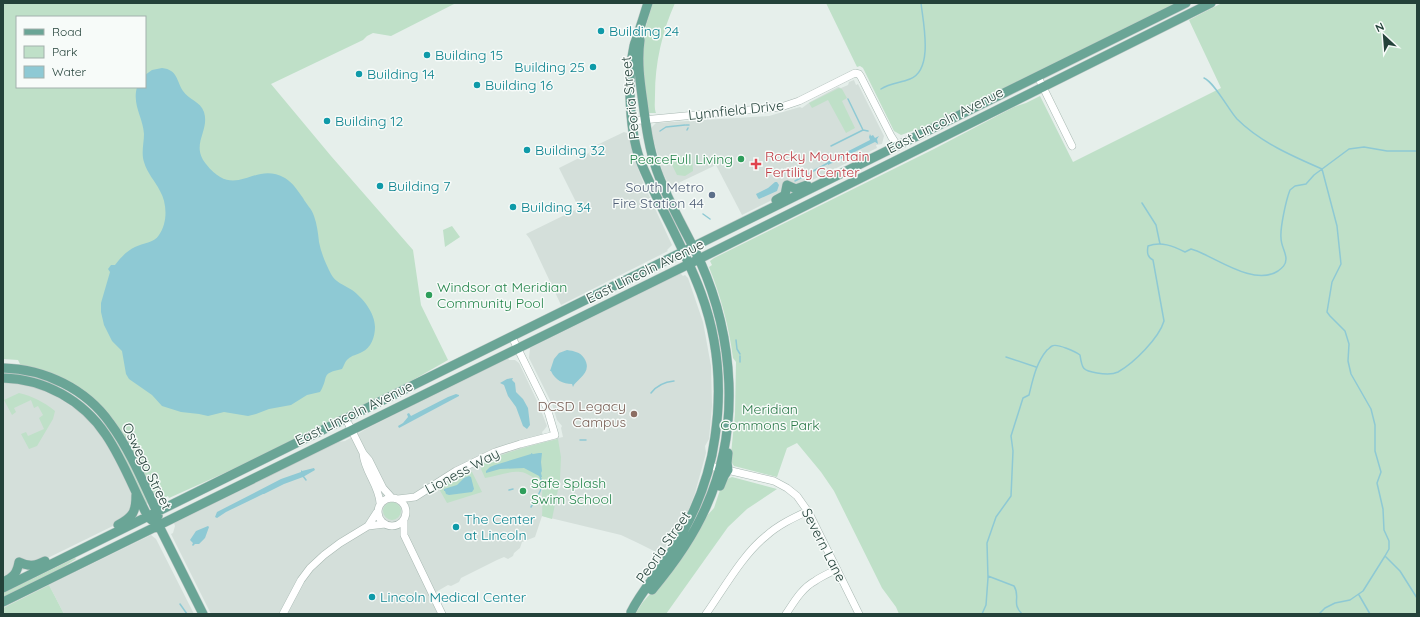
<svg xmlns="http://www.w3.org/2000/svg" width="1420" height="617" viewBox="0 0 1420 617" font-family="Quicksand,sans-serif">
  <style>
    .built { fill: #d4dfda }
    .green { fill: #bfe0c8; fill-rule: evenodd }
    .water { fill: #8ec9d4 }
    .lines { fill: none; stroke-linecap: round; stroke-linejoin: round }
    .stream { stroke: #8ec9d4; stroke-width: 1.5 }
    .minor-casing { stroke: #a8b8b2; stroke-width: 8 }
    .major-casing { stroke: #c2cac8; stroke-width: 10 }
    .minor { stroke: #fff; stroke-width: 7 }
    .major { stroke: #6aa596; stroke-width: 9 }
    .culture-dot { fill: #0f9aa8; stroke: #f7fbf9; stroke-width: 1.5 }
    .leisure-dot { fill: #2e9e5b; stroke: #f7fbf9; stroke-width: 1.5 }
    .health-dot { fill: #e0444e; stroke: #f7fbf9; stroke-width: 1.5 }
    .service-dot { fill: #5c6f8a; stroke: #f7fbf9; stroke-width: 1.5 }
    .education-dot { fill: #8d6e63; stroke: #f7fbf9; stroke-width: 1.5 }
    .labels { text-anchor: middle; dominant-baseline: central; stroke-width: 3; stroke-linejoin: round; paint-order: stroke }
    .culture-label { font-size: 14px; fill: #0d838f; stroke: #f7fbf9; text-anchor: start }
    .street-label { font-size: 14px; fill: #24423a; stroke: #f7fbf9 }
    .health-label { font-size: 14px; fill: #be3a42; stroke: #f7fbf9; text-anchor: start }
    .leisure-label { font-size: 14px; fill: #27864d; stroke: #f7fbf9; text-anchor: start }
    .service-label { font-size: 14px; fill: #4e5e75; stroke: #f7fbf9; text-anchor: end }
    .education-label { font-size: 14px; fill: #785e54; stroke: #f7fbf9; text-anchor: end }
    .park-label { font-size: 14px; fill: #2d7a4b; stroke: #f7fbf9 }
  </style>
  <rect width="100%" height="100%" fill="#e6efeb"/>
  <!-- built -->
  <path class="built" d="M854,80L856,85L858,84L884,136L882,144L876,145L877,148L742,215L716,165L670,187L663,173L654,142L651,128L656,123L769,116L800,107L802,108L810,102L838,87L841,88L848,85L849,82Z
    M624,132L627,133L629,139L631,140L635,161L645,187L672,245L667,250L668,251L561,305L530,239L526,234L579,208L559,168L593,151L591,146L599,144Z
    M679,274H681L683,276L685,275L688,278L703,322L711,366L712,406L709,439L705,446L706,453L695,493L687,514L675,539L672,542L669,541L664,550V556L638,543L621,535L542,516L535,537L522,542L520,548L514,553L513,556L508,559L504,557L497,560L461,578L459,582L451,586L448,585L429,596L438,614H211L171,534L173,533L175,526L174,523L338,442L345,441L368,428L508,358L509,360H515L519,363L538,403L547,426L544,430L542,432L545,441L563,437L561,428L562,426L557,420L552,404L529,358L530,348Z
    M3,381L16,382L48,391L86,416L105,439L132,491V506L123,521L3,580Z
    M151,535L156,539L194,614H64L49,585Z"/>
  <!-- green -->
  <path class="green" d="M3,3H456L391,36L373,33L367,36L363,40L271,84L331,156L413,250L421,305L448,360L392,392L249,462L169,498L168,496L162,499L159,496L154,498L102,408L21,366L18,360L3,359ZM17,17H145V87H17Z
    M653,3H675C662,32 655,63 655,95C655,101 654,108 656,113H648C641,74 639,40 653,3Z
    M826,3H1177L916,132L915,130L901,135L894,131L863,68L860,66L857,67Z
    M1222,3H1417V614H899L896,607L882,588L834,491L821,472L797,443L787,448L777,477L734,466L732,463L730,464L735,414L736,362L733,358C729,327 721,297 709,267L712,265L710,261L714,258L934,149L1014,107L1026,103L1040,96L1073,162L1221,88L1189,20Z
    M839,88L842,89L847,98L842,101L855,128L846,133L828,100L812,108L809,103Z
    M692,154L693,171L685,176L677,175L669,159L679,157L680,158V156Z
    M452,226L460,237L445,247L443,230Z
    M19,393C32,396 44,402 55,411L53,419L37,446L29,449L21,434L26,432L28,436L44,429L39,418L43,415L38,406L34,408L31,400L14,408L16,412L12,415L4,400Z
    M109,430L125,455L148,503L146,505L107,431Z
    M558,439L561,457L560,480L552,519L542,516C543,505 541,494 543,483C536,480 527,472 520,472C508,471 497,476 485,478L481,469L482,466L481,464C505,452 532,445 558,439Z
    M468,470L470,472H472L482,492L447,503L438,487Z
    M732,477L777,489L747,509L728,527L666,614H635L643,602L664,578L705,518L714,508L720,490L727,479Z
    M383 511a9 9 0 1 1 18 0a9 9 0 1 1-18 0Z
    M75,558L76,559L57,571L3,597V593Z
    M49,585L64,614H3V608Z"/>
  <!-- water -->
  <path class="water" d="M162,68C178,70 176,80 183,91C189,100 200,101 204,112C210,132 190,144 206,164C236,202 253,160 285,178C294,184 297,190 303,198C306,204 312,209 314,216C317,224 318,233 319,242C321,253 326,264 331,274C335,282 344,285 352,290C363,298 375,313 375,327C375,337 371,348 362,352C357,355 352,355 348,359C345,361 344,366 342,369C319,374 330,376 320,392L307,395L291,405L269,409L256,414L248,416L224,412L208,416L199,414L181,412L162,406L152,395L129,379L126,374L122,351L112,341L104,325L101,312V303L110,272L108,269L111,265H115C121,257 127,251 135,247C143,243 154,243 159,235C168,222 167,203 160,191C155,181 147,173 144,162C141,153 144,143 144,134C143,117 132,105 137,87H145V75L152,70Z
    M870,134L871,136L873,135L875,138L879,136L877,139L878,144L875,142L828,165L827,160L829,161L870,140L869,137Z
    M775,182H777L779,185L777,191L759,199L758,198L756,194L768,188Z
    M567,350C574,351 580,352 584,358C594,373 575,380 573,387L572,384C563,384 555,380 551,371H550L554,359L559,353Z
    M513,378L512,380L515,383L516,392L523,399L528,408L530,425L527,429L523,426L516,407L508,396L504,385L500,383L507,379Z
    M456,394L459,395V396L399,428L398,426L403,423L408,417L407,414L409,413L411,416L448,397Z
    M531,453L533,454L539,453H542L541,462L542,471L541,473L542,477H541L524,468L500,469L486,473V471L490,467L495,465L531,454Z
    M314,468L315,470L303,477L284,484L264,494H263L226,512L217,518L215,517L217,512L281,479L301,472V470L302,471Z
    M469,476L471,477L474,489L472,492L449,495L446,494L445,491H444V489L457,485L464,478Z
    M208,526L209,527L205,538L199,544H195L193,546L192,545L193,543L190,540L196,531Z"/>
  <g class="lines">
    <!-- stream -->
    <path class="stream" d="M1204,78C1215,83 1228,109 1237,119C1260,142 1292,156 1322,169L1337,226L1341,264L1332,282L1327,312L1330,316L1345,331L1349,344L1348,361L1351,374L1371,409L1375,425V451L1381,472L1377,483L1383,509L1384,530L1389,541V549L1385,556L1363,591L1350,600L1335,603L1325,608L1319,614
      M881,89C890,83 900,83 910,79C934,70 923,22 921,3
      M848,99L863,130
      M686,125H689
      M687,130L688,128
      M660,131L666,127L685,125
      M831,146L863,130L868,131
      M795,181L828,163
      M1142,203L1156,225L1160,244
      M703,214L710,219
      M736,340L737,349L740,354
      M740,356V362
      M1006,357L1036,367
      M651,393C657,385 664,382 674,381
      M580,440H586
      M303,476L306,480
      M509,490L513,489
      M531,507C538,495 546,487 539,474
      M1386,557L1400,571L1417,598
      M988,576L1014,586C1021,597 1011,603 1022,614
      M1359,595L1370,614
      M180,604L187,614
      M982,614L986,605L988,578L987,543L996,517L1011,496L1013,451L1011,436L1023,398L1029,395C1033,379 1036,363 1047,350C1049,349 1050,347 1052,346C1057,343 1076,352 1080,355C1082,368 1082,371 1097,373C1103,374 1112,375 1118,372C1134,363 1159,338 1164,321L1153,260C1147,257 1147,252 1148,246C1161,241 1173,246 1185,252L1191,249L1197,251C1219,260 1255,286 1278,271C1282,268 1286,265 1286,259C1286,252 1281,246 1281,238C1280,228 1286,200 1290,190L1295,186L1306,184L1314,175L1349,149L1364,147L1387,151H1417"/>
    <!-- minor casing -->
    <g class="minor-casing">
      <path id="minor" d="M1038,77L1072,146
        M632,121L781,107L799,101L855,73L859,74L861,77L891,136L898,147
        M346,419L363,453L369,460L383,488L392,498
        M363,453C364,471 379,485 380,503
        M710,466L774,481L787,488L797,496L809,513L859,614
        M378 512a14 14 0 1 1 28 0a14 14 0 1 1-28 0Z
        M398,499L415,497L456,471L495,452L520,444L555,435L547,408L512,337
        M404,519V535L442,614
        M368,526L377,512
        M283,614L301,580L310,568L324,555L340,543L368,526L385,524
        M706,614C723,590 743,554 766,536C778,525 793,518 808,511
        M786,614C794,602 802,588 815,581C822,576 830,573 837,569"/>
    </g>
    <!-- major casing -->
    <g class="major-casing">
      <path id="major" d="M640,40C637,61 640,82 643,103C646,126 649,149 657,171C668,202 686,231 700,261C734,337 741,429 706,507C693,537 673,565 652,590
        M776,200L785,195L787,185L796,189L807,185
        M3,368C45,369 86,389 110,423C130,450 143,482 157,512L158,516
        M3,378C44,379 83,400 106,435C123,460 134,490 148,517L159,526L203,614
        M720,486L724,476L728,470L727,463L728,453
        M118,525C133,517 136,512 136,495
        M3,582C14,577 17,573 19,562C29,567 35,566 45,561
        M3,588L1186,3
        M3,602L681,268L1211,3
        M631,612C640,594 653,579 664,563C690,525 709,483 715,437C722,389 718,339 701,293C685,249 660,208 642,165C629,135 627,79 634,46C635,41 638,36 639,31C642,22 645,12 648,3"/>
    </g>
    <!-- minor -->
    <use href="#minor" class="minor"/>
    <!-- major -->
    <use href="#major" class="major"/>
  </g>
  <!-- markers -->
  <g class="culture-dot">
    <circle cx="601" cy="31" r="4"/>
    <circle cx="427" cy="55" r="4"/>
    <circle cx="593" cy="67" r="4"/>
    <circle cx="359" cy="74" r="4"/>
    <circle cx="477" cy="85" r="4"/>
    <circle cx="327" cy="121" r="4"/>
    <circle cx="527" cy="150" r="4"/>
    <circle cx="380" cy="186" r="4"/>
    <circle cx="513" cy="207" r="4"/>
    <circle cx="456" cy="527" r="4"/>
    <circle cx="372" cy="597" r="4"/>
  </g>
  <g class="leisure-dot">
    <circle cx="741" cy="159" r="4"/>
    <circle cx="429" cy="295" r="4"/>
    <circle cx="523" cy="491" r="4"/>
  </g>
  <path class="health-dot" d="M754 158h4v4h4v4h-4v4h-4v-4h-4v-4h4z"/>
  <circle class="service-dot" cx="712" cy="195" r="4"/>
  <circle class="education-dot" cx="634" cy="414" r="4"/>
  <g class="labels">
    <!-- culture labels -->
    <g class="culture-label">
      <text x="609" y="31">Building 24</text>
      <text x="435" y="55">Building 15</text>
      <text x="585" y="67" text-anchor="end">Building 25</text>
      <text x="367" y="74">Building 14</text>
      <text x="485" y="85">Building 16</text>
      <text x="335" y="121">Building 12</text>
      <text x="535" y="150">Building 32</text>
      <text x="388" y="186">Building 7</text>
      <text x="521" y="207">Building 34</text>
      <text x="464" y="519">The Center<tspan x="464" dy="16">at Lincoln</tspan></text>
      <text x="380" y="597">Lincoln Medical Center</text>
    </g>
    <!-- street labels -->
    <g class="street-label">
      <text transform="translate(630 98) rotate(-96)">Peoria Street</text>
      <text transform="translate(736 110) rotate(-6)">Lynnfield Drive</text>
      <text transform="translate(945 120) rotate(-27)">East Lincoln Avenue</text>
      <text transform="translate(645 271) rotate(-26)">East Lincoln Avenue</text>
      <text transform="translate(354 413) rotate(-26)">East Lincoln Avenue</text>
      <text transform="translate(147 466) rotate(64)">Oswego Street</text>
      <text transform="translate(462 471) rotate(-28)">Lioness Way</text>
      <text transform="translate(824 545) rotate(63)">Severn Lane</text>
      <text transform="translate(663 547) rotate(-55)">Peoria Street</text>
    </g>
    <!-- health labels -->
    <g class="health-label">
      <text x="765" y="156">Rocky Mountain<tspan x="765" dy="16">Fertility Center</tspan></text>
    </g>
    <!-- leisure labels -->
    <g class="leisure-label">
      <text x="733" y="159" text-anchor="end">PeaceFull Living</text>
      <text x="437" y="287">Windsor at Meridian<tspan x="437" dy="16">Community Pool</tspan></text>
      <text x="531" y="483">Safe Splash<tspan x="531" dy="16">Swim School</tspan></text>
    </g>
    <!-- service labels -->
    <g class="service-label">
      <text x="704" y="187">South Metro<tspan x="704" dy="16">Fire Station 44</tspan></text>
    </g>
    <!-- education labels -->
    <g class="education-label">
      <text x="626" y="406">DCSD Legacy<tspan x="626" dy="16">Campus</tspan></text>
    </g>
    <!-- park labels -->
    <g class="park-label">
      <text x="770" y="409">Meridian<tspan x="770" dy="16">Commons Park</tspan></text>
    </g>
  </g>
  <!-- border -->
  <rect width="1420" height="617" fill="none" stroke="#24423a" stroke-width="8"/>
  <!-- legend -->
  <rect x="16" y="16" width="130" height="72" fill="#f7fbf9" stroke="#a3b1ad"/>
  <rect x="24" y="29" width="20" height="6" fill="#6aa596" stroke="#a3b1ad"/>
  <text x="52" y="36" font-size="12" fill="#24423a">Road</text>
  <rect x="24" y="46" width="20" height="12" fill="#bfe0c8" stroke="#a3b1ad"/>
  <text x="52" y="56" font-size="12" fill="#24423a">Park</text>
  <rect x="24" y="66" width="20" height="12" fill="#8ec9d4" stroke="#a3b1ad"/>
  <text x="52" y="76" font-size="12" fill="#24423a">Water</text>
  <!-- north arrow -->
  <g transform="translate(1384 36) rotate(334)" stroke="#f7fbf9" stroke-width="3" paint-order="stroke">
  <path d="M0-3L7 15L0 10L-7 15Z" fill="#24423a"/>
  <text y="-6" font-size="11" font-weight="bold" text-anchor="middle" fill="#24423a">N</text>
  </g>
</svg>
